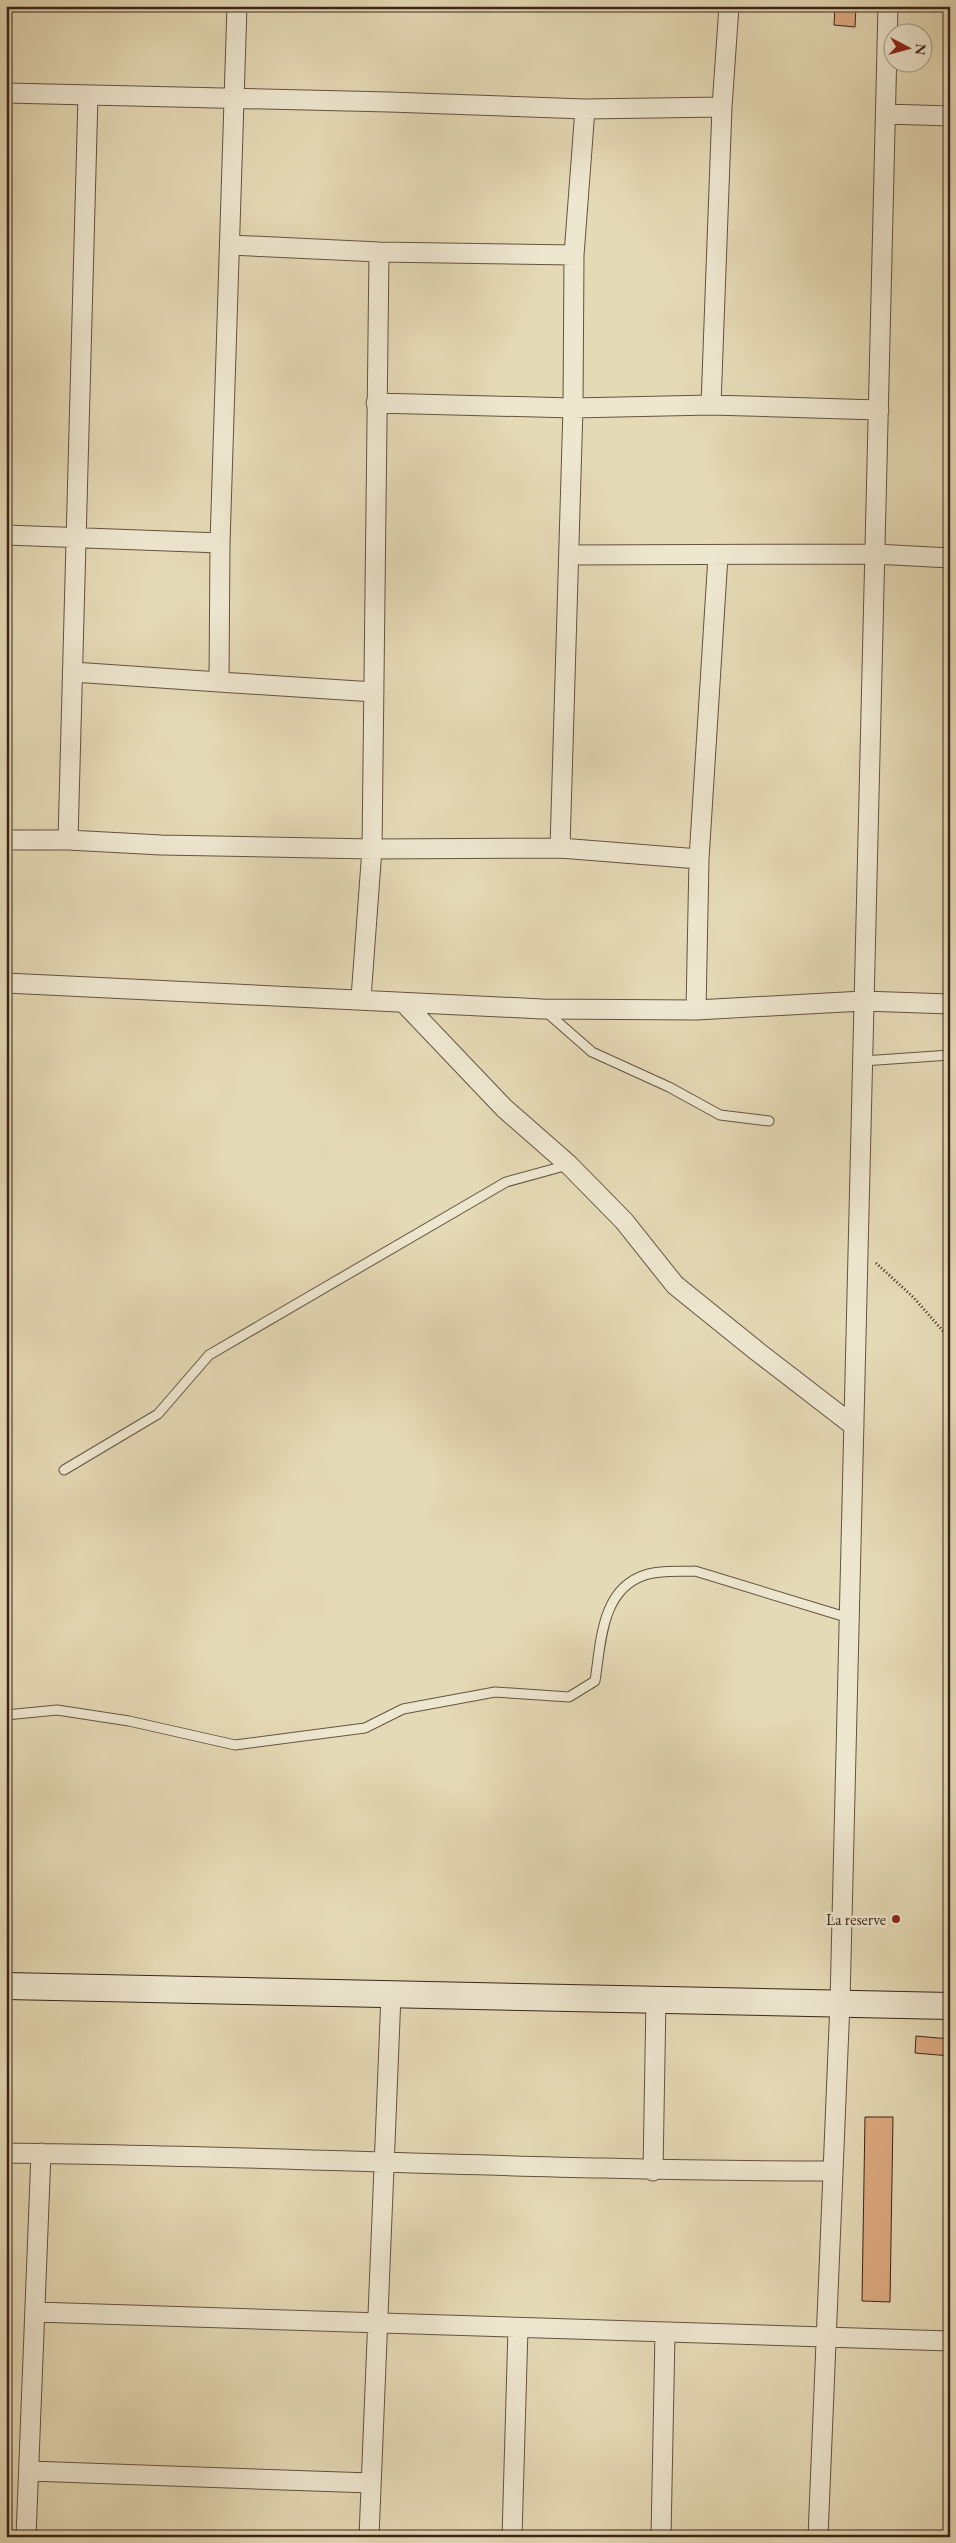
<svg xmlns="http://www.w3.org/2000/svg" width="956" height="2543" viewBox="0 0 956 2543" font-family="'EB Garamond',serif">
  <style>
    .building { fill: #deab82; stroke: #3a2419 }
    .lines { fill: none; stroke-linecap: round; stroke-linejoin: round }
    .lane-casing { stroke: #655240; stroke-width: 11 }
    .street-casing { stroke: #655240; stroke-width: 21 }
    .secondary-casing { stroke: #3a2419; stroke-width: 28 }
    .path { stroke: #3a2419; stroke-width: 3; stroke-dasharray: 1 2.5; stroke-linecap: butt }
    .lane { stroke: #eee7d0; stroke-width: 9 }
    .street { stroke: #eee7d0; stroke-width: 19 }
    .secondary { stroke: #eee7d0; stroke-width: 26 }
    .poi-dot { fill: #8f2418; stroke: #eee7d0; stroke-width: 2 }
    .labels { text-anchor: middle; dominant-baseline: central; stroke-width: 5; stroke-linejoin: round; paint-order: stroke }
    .poi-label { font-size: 16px; fill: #3a2419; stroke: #eee7d0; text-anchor: end }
  </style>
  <rect width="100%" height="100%" fill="#e5dab6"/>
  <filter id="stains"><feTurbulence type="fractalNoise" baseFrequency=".004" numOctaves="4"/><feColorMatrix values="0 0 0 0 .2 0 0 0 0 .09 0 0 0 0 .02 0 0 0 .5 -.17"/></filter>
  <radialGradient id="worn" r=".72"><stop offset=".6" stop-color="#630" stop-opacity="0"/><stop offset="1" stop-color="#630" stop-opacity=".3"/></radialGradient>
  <!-- building -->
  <path class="building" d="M835,6H856L855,27L834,25Z
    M916,2036L950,2039V2056L915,2053Z
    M865,2117H893L890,2302L862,2301Z"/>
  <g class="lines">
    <!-- lane casing -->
    <g class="lane-casing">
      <path id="lane" d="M544,1010L592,1052L669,1087L720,1115L769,1121
        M863,1061L950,1055
        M64,1470L158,1414L209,1355L506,1182L568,1165
        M6,1715L57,1710L129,1721L235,1745L365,1728L403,1709L495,1692L569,1697L595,1681C601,1643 601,1589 645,1575C660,1570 679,1572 695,1571L849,1618"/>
    </g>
    <!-- street casing -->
    <g class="street-casing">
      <path id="street" d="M237,6L220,543L219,682L374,692
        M6,93L389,102L585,109L722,107L729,6
        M585,109L574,255L573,408L711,405L879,410
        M886,114L950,116
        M230,245L379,252L574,255
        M376,403L573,408L560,848
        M711,405L722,107
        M6,535L220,543
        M569,555L875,554L950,558
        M73,672L219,682
        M6,840H68L161,845L372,849L560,848L699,859
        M68,840L88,95
        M6,983L542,1009L696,1010L863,1001L950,1004
        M361,998L372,849L379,252
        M405,1004L504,1108L569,1165L624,1221L675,1285L758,1352L854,1426
        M696,1010L699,859L718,556
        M6,2153C282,2156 557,2171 832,2171
        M653,2171L656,1999
        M36,2312L950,2341
        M29,2471L371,2483
        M26,2537L41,2153
        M369,2537L391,1995
        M512,2537L518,2328
        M661,2537L665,2333
        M818,2537L840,2002L888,6"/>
    </g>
    <!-- secondary casing -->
    <g class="secondary-casing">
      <path id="secondary" d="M6,1986L950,2006"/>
    </g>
    <!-- path -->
    <path class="path" d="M876,1263L914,1298L950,1339"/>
    <!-- lane -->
    <use href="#lane" class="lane"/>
    <!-- street -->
    <use href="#street" class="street"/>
    <!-- secondary -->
    <use href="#secondary" class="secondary"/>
  </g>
  <!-- markers -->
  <circle class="poi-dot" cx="896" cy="1919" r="5"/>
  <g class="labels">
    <!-- poi labels -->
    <g class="poi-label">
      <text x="886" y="1919">La reserve</text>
    </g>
  </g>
  <!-- margin -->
  <rect width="956" height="2543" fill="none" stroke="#e5dab6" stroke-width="25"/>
  <rect x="8" y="8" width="941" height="2528" fill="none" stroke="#3a2419" stroke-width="2.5"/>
  <rect x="12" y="12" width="931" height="2518" fill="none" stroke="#3a2419"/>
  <!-- north arrow -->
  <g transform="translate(908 48) rotate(96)"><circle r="24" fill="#eee7d0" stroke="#a69987"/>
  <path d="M0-4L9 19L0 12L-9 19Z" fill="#8f2418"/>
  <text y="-8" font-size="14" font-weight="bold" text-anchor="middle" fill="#3a2419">N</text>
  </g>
  <rect width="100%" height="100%" filter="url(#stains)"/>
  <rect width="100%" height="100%" fill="url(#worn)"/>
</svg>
